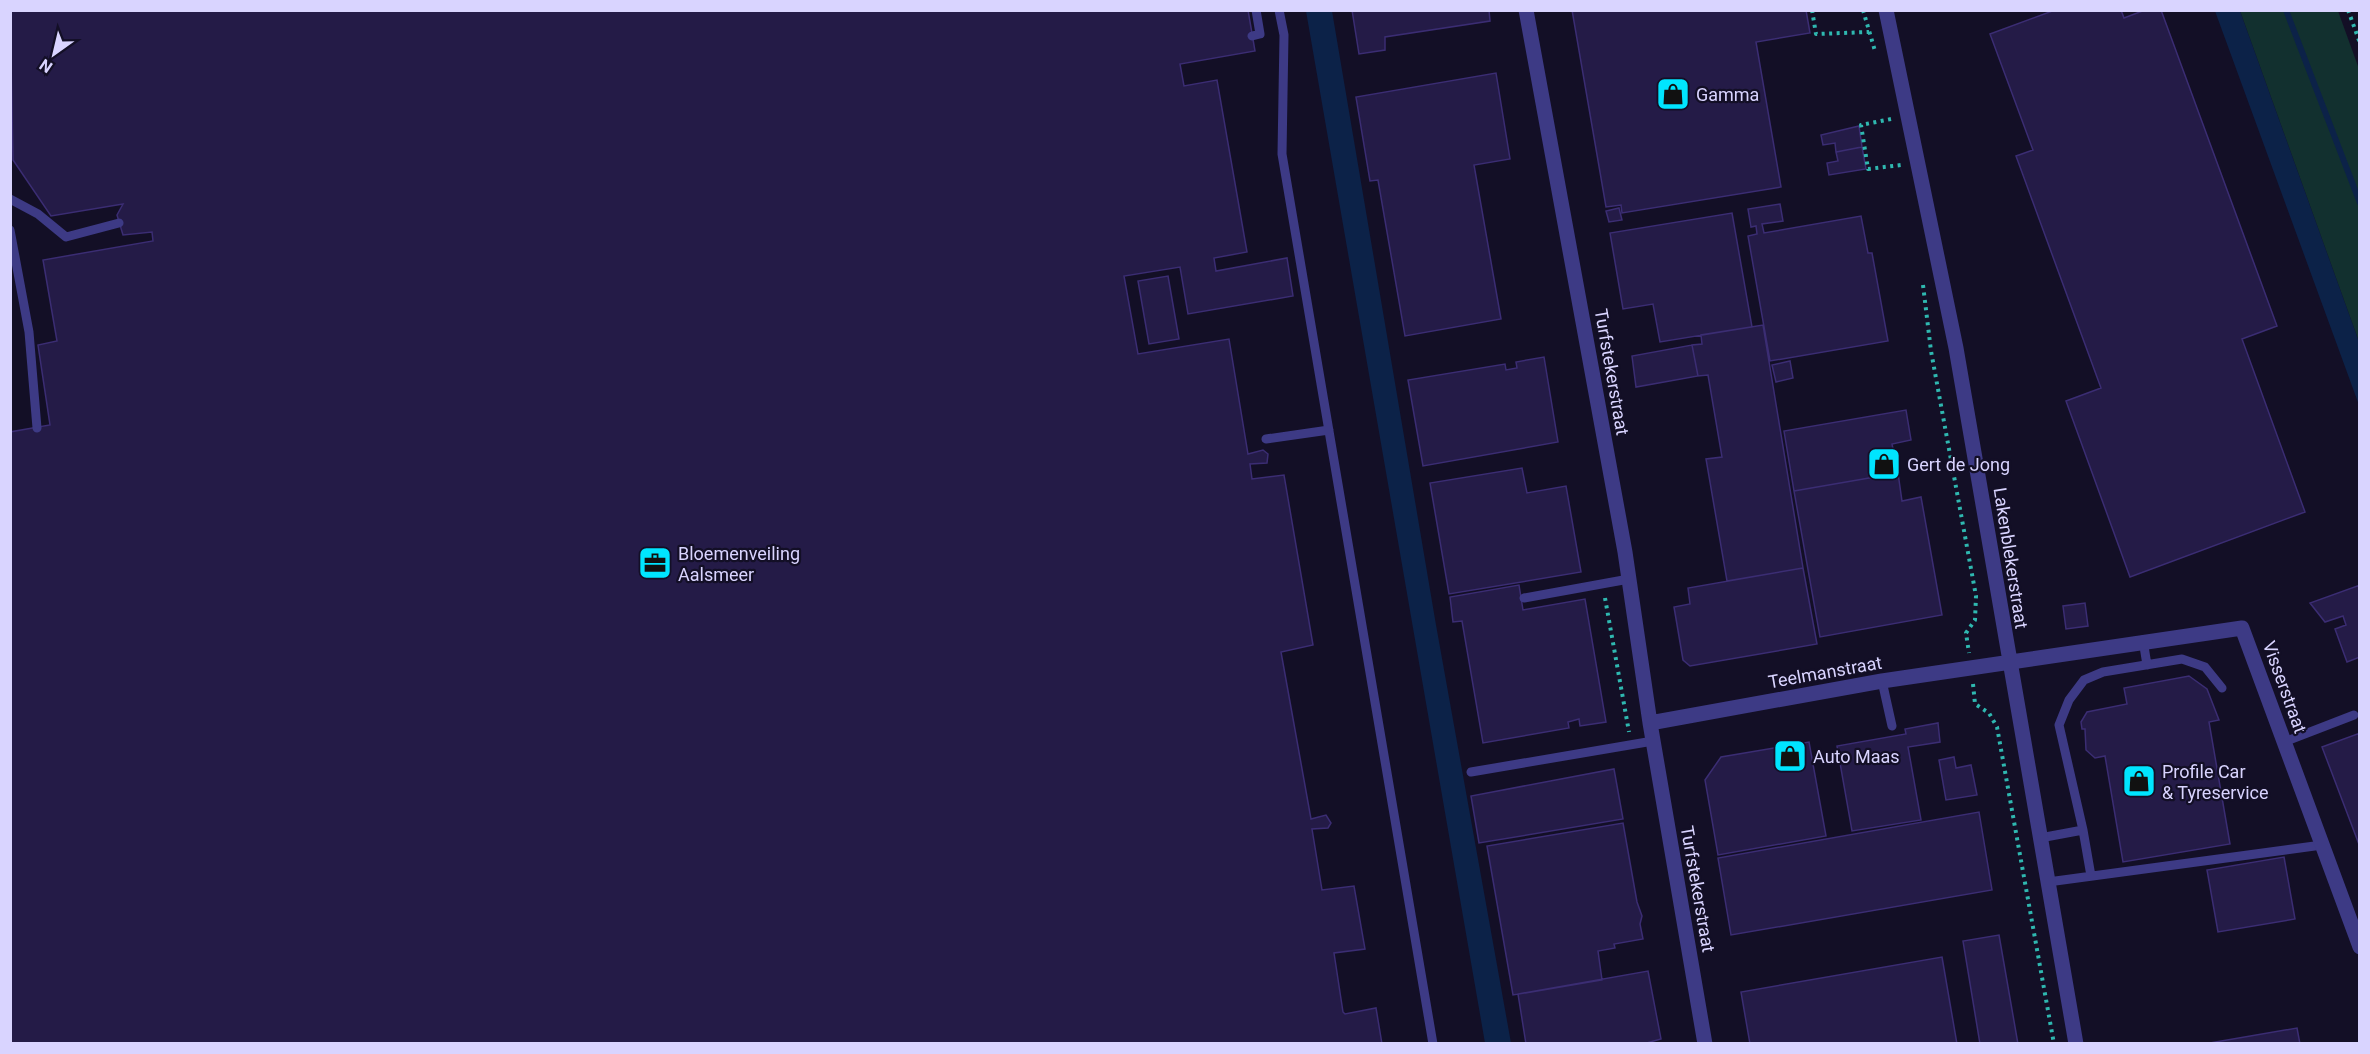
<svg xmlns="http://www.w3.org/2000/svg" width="2370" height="1054" viewBox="0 0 2370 1054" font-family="Roboto,sans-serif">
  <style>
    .green { fill: #12302f }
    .water { fill: #0c2248 }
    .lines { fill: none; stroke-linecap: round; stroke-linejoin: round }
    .stream { stroke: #0c2248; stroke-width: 6 }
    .building { fill: #241b47; stroke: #3b2d73; stroke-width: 1.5 }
    .path { stroke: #2fb8b0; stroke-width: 4; stroke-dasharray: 3 4.5; stroke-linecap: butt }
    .service { stroke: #3d3a85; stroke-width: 9 }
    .minor { stroke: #3d3a85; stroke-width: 15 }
    .labels { text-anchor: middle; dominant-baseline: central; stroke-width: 4.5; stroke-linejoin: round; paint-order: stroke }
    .poi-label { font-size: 18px; fill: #d9d4ff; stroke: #130f26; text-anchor: start }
    .street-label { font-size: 18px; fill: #d9d4ff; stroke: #130f26 }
  </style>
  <rect width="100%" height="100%" fill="#130f26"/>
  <!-- green -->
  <path class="green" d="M2240,11H2338L2359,69V342Z"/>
  <!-- water -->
  <path class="water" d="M1306,11H1332L1436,625L1511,1043H1485Z
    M2215,11H2240L2359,342V405Z"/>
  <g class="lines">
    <!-- stream -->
    <path class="stream" d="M2286,10L2360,203"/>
  </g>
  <!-- building -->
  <path class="building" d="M10,10H1248L1255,51L1180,64L1184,86L1217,80L1247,252L1214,258L1216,271L1287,258L1293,296L1188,314L1180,267L1124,276L1138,354L1229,339L1248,454L1263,450L1268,454L1267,463L1250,464L1252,479L1284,475L1313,645L1281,652L1292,713L1311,819L1326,815L1331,823L1328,828L1312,829L1322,890L1354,886L1365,949L1334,953L1343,1012L1345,1014L1376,1008L1382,1044H10V432L50,425L38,345L57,341L43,260L153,241L152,232L123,235L117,215L123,204L51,216L13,160Z
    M1352,10H1489L1490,21L1385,37V50L1359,54Z
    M1572,10H1806L1810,33L1756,42L1781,187L1622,213L1621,205L1606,207Z
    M2055,10H2121L2124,18L2145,10H2161L2277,326L2242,339L2305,512L2130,577L2066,401L2101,388L2016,156L2033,150L1990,34Z
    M1496,73L1510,159L1474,165L1501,319L1405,336L1378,180L1370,181L1356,97Z
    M1859,126L1862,147L1836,152L1835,143L1823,145L1821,135Z
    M1862,147L1866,169L1829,175L1827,163L1838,161L1836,152Z
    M1780,204L1783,221L1762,224L1764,233L1861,216L1868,253H1872L1888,341L1770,361L1748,236L1757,234L1756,226L1751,227L1748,209Z
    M1619,208L1622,220L1609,222L1606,211Z
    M1732,213L1752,327L1660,342L1653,304L1623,309L1610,233Z
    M1168,276L1179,339L1149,344L1138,281Z
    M1763,325L1803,568L1727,581L1706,459L1722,457L1708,375L1698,376L1692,345L1702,344L1701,335Z
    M1692,345L1698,376L1636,387L1632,356Z
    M1544,357L1558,442L1423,466L1408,380L1505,364L1506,370L1517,368L1516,362Z
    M1790,361L1793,378L1776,382L1772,365Z
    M1906,410L1911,440L1892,444L1898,473L1794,491L1784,431Z
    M1522,468L1527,493L1566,486L1581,572L1449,594L1430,483Z
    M1898,473L1902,501L1921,497L1942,615L1820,637L1794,491Z
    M1803,568L1817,644L1690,666L1683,660L1674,607L1690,604L1688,588Z
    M1519,585L1523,610L1585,599L1606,722L1580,726L1579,719L1568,722L1569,728L1483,743L1462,621L1453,622L1450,597Z
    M2360,585V657L2347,662L2335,629L2346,625L2343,616L2325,622L2310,603Z
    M2085,603L2088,626L2066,629L2063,606Z
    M2189,676L2207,689L2219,720L2209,722L2230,844L2123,862L2105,756L2095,758L2086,750L2085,729H2082L2081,722L2087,712L2127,704L2124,688Z
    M1938,723L1940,742L1908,747L1921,820L1852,831L1837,746L1906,734L1905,729Z
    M2360,733V847L2322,747Z
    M1809,742L1826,836L1718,855L1705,780L1721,757Z
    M1954,757L1956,768L1971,765L1977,795L1946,800L1939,760Z
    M1614,769L1623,819L1479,843L1471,796Z
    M1979,812L1992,890L1731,935L1718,858Z
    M1623,823L1637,902L1642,916L1640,924L1643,939L1614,944L1615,948L1598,951L1602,980L1513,995L1487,846Z
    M2284,857L2295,919L2218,932L2207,870Z
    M1999,935L2018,1044H1980L1963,941Z
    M1942,957L1957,1044H1750L1741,992Z
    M1648,971L1661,1039L1643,1044H1526L1518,994Z
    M2297,1028L2300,1044H2204Z"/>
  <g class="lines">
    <!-- path -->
    <path class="path" d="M1812,10L1816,34L1869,32
      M1863,10L1875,51
      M2348,10L2360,43
      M1891,119L1861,125L1868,169L1901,165
      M1923,285L1931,351L1976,596L1975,620L1966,633L1969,653
      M1605,598L1629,732
      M1973,684L1975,704L1989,713L1997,727L2054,1044"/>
    <!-- service -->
    <path class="service" d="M1279,10L1284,35L1282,154L1433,1044
      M1252,36L1260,34L1256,10
      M10,199L38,214L66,237L119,223
      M10,230L29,332L37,428
      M1266,439L1329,430
      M1524,598L1629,579
      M2143,640L2147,665
      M1882,681L1892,726
      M2284,742L2354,715
      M1471,772L1653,741
      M2083,830L2091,876
      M2040,838L2083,830L2059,725L2069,700L2084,680L2103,672L2182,659L2205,667L2222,688
      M2048,882L2322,845"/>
    <!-- minor -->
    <path class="minor" d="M1526,10L1625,552L1650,723L1705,1044
      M1886,10L1956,348L2076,1044
      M1650,723L1882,681L2242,628L2360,947"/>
  </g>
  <!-- icons -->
  <defs>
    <g id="shop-square" transform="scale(1.725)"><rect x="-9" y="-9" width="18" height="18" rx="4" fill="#00e5ff" stroke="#130f26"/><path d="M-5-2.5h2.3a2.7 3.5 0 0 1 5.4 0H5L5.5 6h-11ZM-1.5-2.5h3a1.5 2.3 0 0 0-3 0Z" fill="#111"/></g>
    <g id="office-square" transform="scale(1.725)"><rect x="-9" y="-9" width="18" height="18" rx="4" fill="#00e5ff" stroke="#130f26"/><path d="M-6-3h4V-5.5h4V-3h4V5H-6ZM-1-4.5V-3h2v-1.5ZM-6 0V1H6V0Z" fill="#111"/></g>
  </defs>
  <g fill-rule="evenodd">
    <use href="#shop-square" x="1673" y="94"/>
    <use href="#shop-square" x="1884" y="464"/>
    <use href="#office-square" x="655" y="563"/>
    <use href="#shop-square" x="1790" y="756"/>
    <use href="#shop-square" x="2139" y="781"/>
  </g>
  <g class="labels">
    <!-- poi labels -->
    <g class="poi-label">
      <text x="1696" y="94">Gamma</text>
      <text x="1907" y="464">Gert de Jong</text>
      <text x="678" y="553">Bloemenveiling<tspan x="678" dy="21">Aalsmeer</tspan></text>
      <text x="1813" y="756">Auto Maas</text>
      <text x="2162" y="771">Profile Car<tspan x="2162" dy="21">&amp; Tyreservice</tspan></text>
    </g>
    <!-- street labels -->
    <g class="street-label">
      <text transform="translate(1612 372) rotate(80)">Turfstekerstraat</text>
      <text transform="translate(2011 558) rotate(81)">Lakenblekerstraat</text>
      <text transform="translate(1825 672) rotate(-10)">Teelmanstraat</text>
      <text transform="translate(2285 687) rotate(70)">Visserstraat</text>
      <text transform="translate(1698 889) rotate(80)">Turfstekerstraat</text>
    </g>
  </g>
  <!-- border -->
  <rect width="2370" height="1054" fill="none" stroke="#d9d4ff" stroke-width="24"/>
  <!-- north arrow -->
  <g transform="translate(54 54) rotate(214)" stroke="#130f26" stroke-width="4.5" paint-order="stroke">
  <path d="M0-4.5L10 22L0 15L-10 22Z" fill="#d9d4ff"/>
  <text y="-9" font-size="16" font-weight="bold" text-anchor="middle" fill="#d9d4ff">N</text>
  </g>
</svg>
